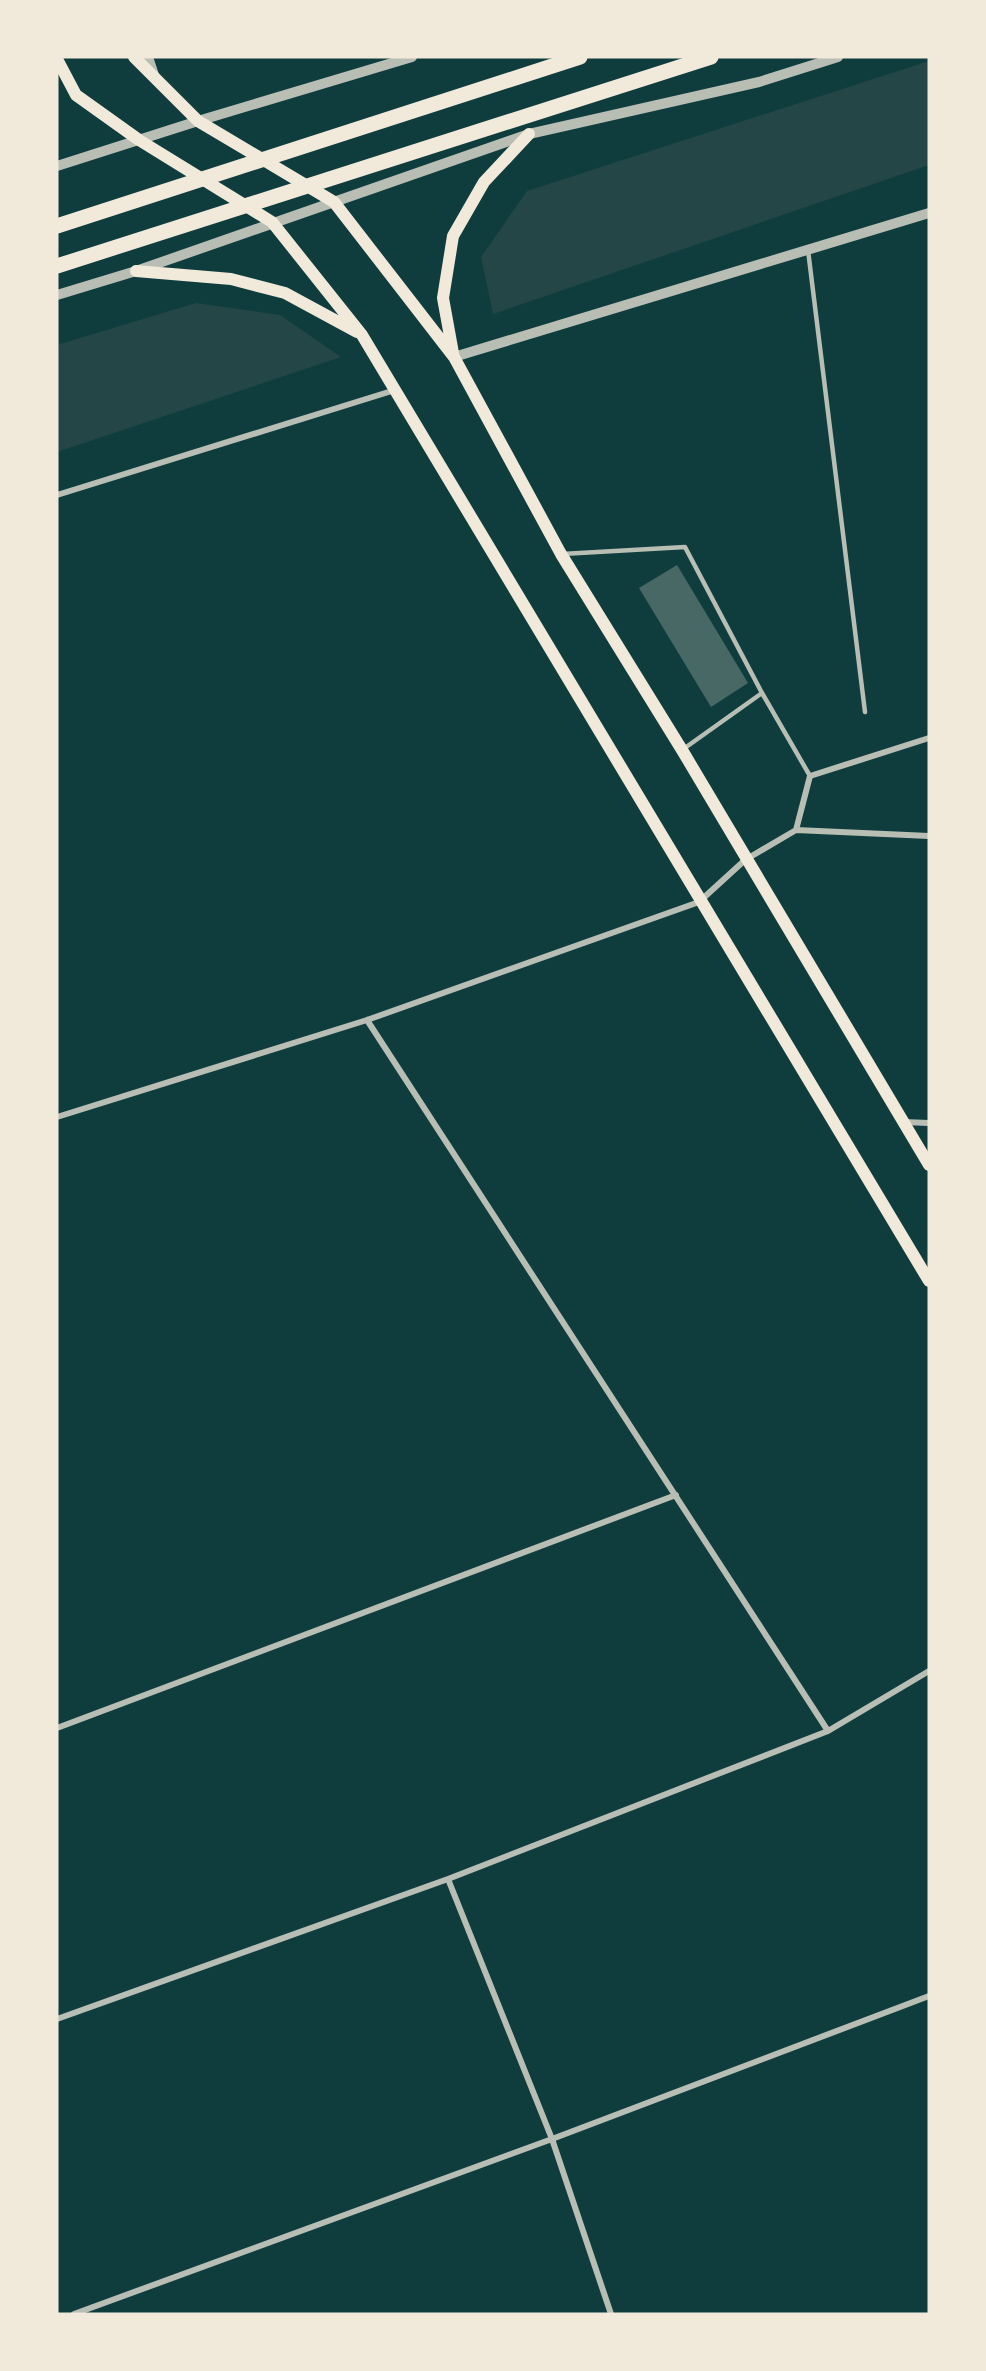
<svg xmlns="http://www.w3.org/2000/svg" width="986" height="2371" viewBox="0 0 986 2371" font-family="Figtree,sans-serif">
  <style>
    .green { fill: #244646 }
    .building { fill: #486865 }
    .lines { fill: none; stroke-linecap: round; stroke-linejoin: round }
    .service { stroke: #b8beb3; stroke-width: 4.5 }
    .minor { stroke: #b8beb3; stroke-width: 6 }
    .tertiary { stroke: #b8beb3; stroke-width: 10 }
    .secondary { stroke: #f1e9da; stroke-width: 12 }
    .primary { stroke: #f1e9da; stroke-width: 15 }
  </style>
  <rect width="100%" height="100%" fill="#0f3d3e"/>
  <!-- green -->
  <path class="green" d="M929,61V165L493,314L481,257L527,191Z
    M196,303L280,315L341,357L57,452V345Z"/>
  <!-- building -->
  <path class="building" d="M677,565L748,683L711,707L639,588Z"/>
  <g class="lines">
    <!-- service -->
    <path class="service" d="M808,250L865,712
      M562,554L685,547L762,693L810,776
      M682,750L762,693"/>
    <!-- minor -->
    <path class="minor" d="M57,495L395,390
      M796,830L929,836
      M367,1020L828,1731
      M57,1117L367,1020L699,902L745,860L796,830L810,776L929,738
      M903,1122L929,1123
      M57,1728L676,1495
      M448,1879L552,2139L611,2314
      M57,2019L448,1879L828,1731L929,1671
      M74,2314L552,2139L929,1996"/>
    <!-- tertiary -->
    <path class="tertiary" d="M148,57L154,75
      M57,166L198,121L412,57
      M57,295L136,271L529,134L759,82L838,57
      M454,357L929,213"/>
    <!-- secondary -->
    <path class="secondary" d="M134,57L198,121L334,202L454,357L561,554L682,750L929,1165
      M57,59L76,95L139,140L272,222L362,335L929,1281
      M136,271L231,279L285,293L357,332
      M453,353L443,298L453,236L484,182L529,134"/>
    <!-- primary -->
    <path class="primary" d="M57,226L580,57
      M57,266L711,57"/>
  </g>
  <!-- border -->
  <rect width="986" height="2371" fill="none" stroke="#f1e9da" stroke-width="117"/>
</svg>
